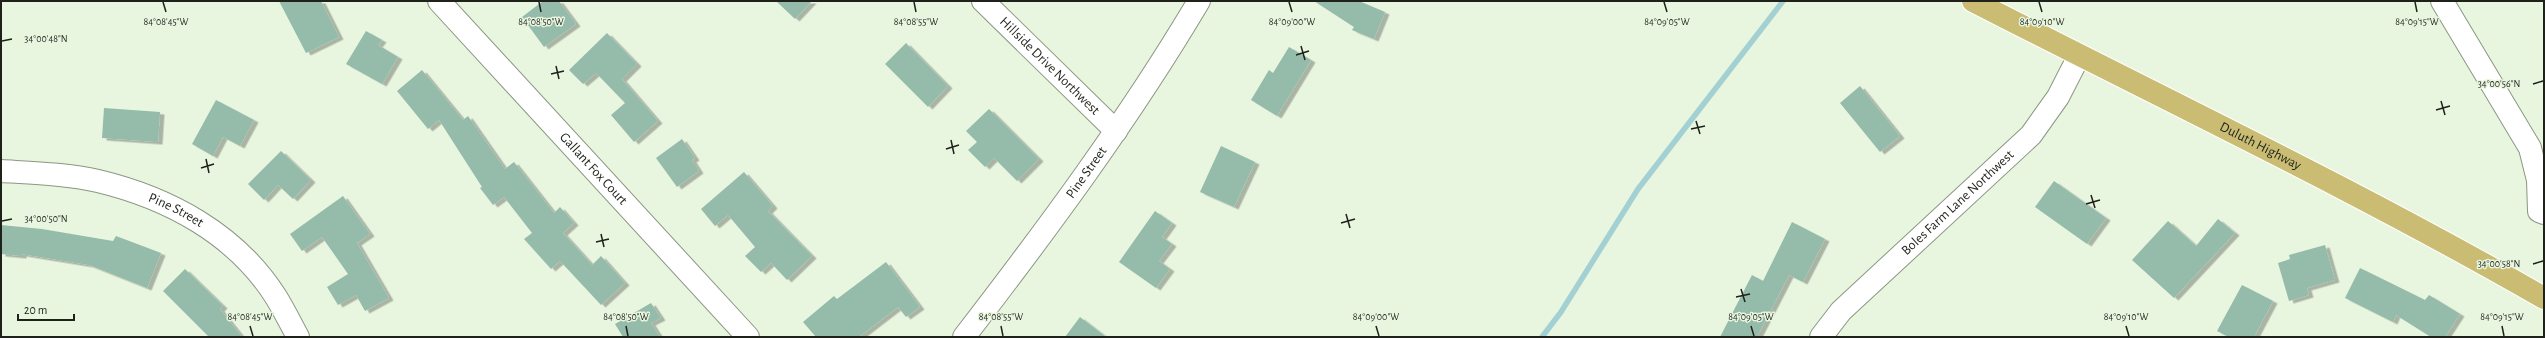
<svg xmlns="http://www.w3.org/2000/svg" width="2545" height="338" viewBox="0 0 2545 338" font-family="'Alegreya Sans',sans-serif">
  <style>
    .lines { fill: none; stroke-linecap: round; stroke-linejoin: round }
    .stream { stroke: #a3d0d3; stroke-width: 5.5 }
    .building { fill: #95bbaa; filter: url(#shadow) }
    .minor-casing { stroke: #8c9783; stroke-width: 24 }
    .major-casing { stroke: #fff; stroke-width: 24 }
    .minor { stroke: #fff; stroke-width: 22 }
    .major { stroke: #cabd73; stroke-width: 22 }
    .ticks { fill: none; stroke: #1e221b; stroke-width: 1.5 }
    .labels { text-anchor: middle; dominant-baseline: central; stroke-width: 3; stroke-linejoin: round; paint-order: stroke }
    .street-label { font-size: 14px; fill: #1e221b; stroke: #e8f5df }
    .ticks-label { font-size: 10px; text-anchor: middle; fill: #1e221b; stroke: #e8f5df; stroke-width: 3; stroke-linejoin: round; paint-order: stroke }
  </style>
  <defs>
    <filter id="shadow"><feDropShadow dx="4.5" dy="2.5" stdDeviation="0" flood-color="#0004"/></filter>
  </defs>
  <rect width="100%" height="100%" fill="#e8f5df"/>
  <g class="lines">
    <!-- stream -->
    <path class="stream" d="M1542,337L1561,312L1638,189L1783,1"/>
  </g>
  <!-- building -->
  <path class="building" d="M279,1H321L339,37L306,53Z
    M543,1H559L576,24L544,47L522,17Z
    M776,1H812L795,19Z
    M1314,1H1359L1385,12L1374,39L1352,30L1354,27Z
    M366,31L382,40L378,45L398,57L382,84L346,64Z
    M607,33L637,64L622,79L658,121L634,142L611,115L625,103L596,73L583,84L569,70Z
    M906,43L948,86L928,107L885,64Z
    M1289,47L1311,60L1277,116L1251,100L1269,70L1273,73Z
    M422,70L463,120L468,116L505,169L514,162L554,213L560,207L574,223L563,233L592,265L601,256L625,283L601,305L560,261L551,269L524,239L532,233L504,197L493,205L480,188L482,187L439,120L428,129L397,91Z
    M1860,86L1900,136L1880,152L1840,103Z
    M216,100L254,120L240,146L223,137L213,156L192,144Z
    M104,108L160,112L158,142L102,138Z
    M989,109L1039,159L1017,181L994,158L985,167L968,150L977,142L966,131Z
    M682,139L695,158L692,160L699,171L677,187L656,158Z
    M1221,146L1255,162L1234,207L1200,192Z
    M281,151L311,180L293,199L278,185L264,200L248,184Z
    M744,172L773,206L768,211L812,256L787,280L771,263L761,272L745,256L755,247L728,215L715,226L701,209Z
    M2054,181L2106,218L2087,244L2035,207Z
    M343,196L370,234L357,243L389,298L365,311L356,295L338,305L327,287L348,274L322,237L302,251L290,234Z
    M1155,211L1172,223L1162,237L1172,244L1159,261L1170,269L1156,288L1119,262Z
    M2218,219L2235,233L2174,298L2132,260L2168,221L2196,246Z
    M1792,222L1825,239L1803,282L1789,275L1757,337H1720L1752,275L1763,281Z
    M1,225L42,229L113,241L116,236L161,253L147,288L89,265L22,254V256L1,254Z
    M2325,245L2335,280L2307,288L2309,295L2289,301L2278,263L2290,259L2289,255Z
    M886,262L920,307L906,317L898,307L859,337H816L803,322L834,296L837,299Z
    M2360,268L2425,300L2429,295L2460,314L2445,337H2431L2396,315L2393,322L2345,298Z
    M185,269L223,306L220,309L242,337H209L163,291Z
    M2242,285L2273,301L2254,337H2229L2217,331Z
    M651,303L661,318L651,323L660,337H623L615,324Z
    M1080,317L1106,337H1065Z"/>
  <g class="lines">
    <!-- minor casing -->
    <g class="minor-casing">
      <g id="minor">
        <path id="s1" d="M439,1L748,337"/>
        <path id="s2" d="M983,1L1116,131"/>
        <path d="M2442,1L2530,148L2538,180L2539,211L2544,213"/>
        <path id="s3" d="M1,171C33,173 67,174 98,181C169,198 236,234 276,297C284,310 291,324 298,337"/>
        <path id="s4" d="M964,337C1048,228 1129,119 1199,1"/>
        <path id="s5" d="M1821,337L1841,311L2031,135L2058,97L2079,56"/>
      </g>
    </g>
    <!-- major casing -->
    <g class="major-casing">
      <g id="major">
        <path id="s6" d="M1973,1C2164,99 2358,191 2544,298"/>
      </g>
    </g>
    <!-- minor -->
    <use href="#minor" class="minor"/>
    <!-- major -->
    <use href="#major" class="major"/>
  </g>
  <!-- ticks -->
  <path class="ticks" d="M163,2L166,12M539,2L541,12M914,2L916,12M1289,2L1292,12M1664,2L1667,12M2039,2L2042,12M2415,2L2417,12M2,41L12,39M1301,46L1305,60M1296,55L1309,51M556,66L559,79M551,74L564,71M2533,84L2543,81M2441,101L2445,115M2436,110L2450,106M1696,121L1700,134M1691,129L1705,126M951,140L954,154M946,149L959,145M206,159L209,173M201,168L214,164M2091,195L2095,208M2086,204L2100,200M1346,214L1350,228M2,221L12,219M1341,223L1355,219M601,234L604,247M596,242L609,239M2533,264L2543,261M1741,289L1745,302M1736,297L1750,294M250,326L253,336M626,326L628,336M1001,326L1003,336M1376,326L1379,336M1751,326L1754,336M2126,326L2129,336M2502,326L2504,336"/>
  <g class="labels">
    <!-- street labels -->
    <g class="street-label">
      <text stroke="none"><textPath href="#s2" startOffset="93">Hillside Drive Northwest</textPath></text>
      <text stroke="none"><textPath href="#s6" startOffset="322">Duluth Highway</textPath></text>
      <text stroke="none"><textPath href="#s1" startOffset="228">Gallant Fox Court</textPath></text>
      <text stroke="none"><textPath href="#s4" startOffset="205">Pine Street</textPath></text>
      <text stroke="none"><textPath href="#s5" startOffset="192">Boles Farm Lane Northwest</textPath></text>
      <text stroke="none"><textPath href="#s3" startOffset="181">Pine Street</textPath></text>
    </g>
  </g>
  <g class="ticks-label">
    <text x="166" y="25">84°08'45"W</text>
    <text x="541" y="25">84°08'50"W</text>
    <text x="916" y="25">84°08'55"W</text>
    <text x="1292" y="25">84°09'00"W</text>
    <text x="1667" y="25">84°09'05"W</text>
    <text x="2042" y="25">84°09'10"W</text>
    <text x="2417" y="25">84°09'15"W</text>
    <text x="46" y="42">34°00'48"N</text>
    <text x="2499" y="87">34°00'56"N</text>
    <text x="46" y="222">34°00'50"N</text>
    <text x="2499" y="267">34°00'58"N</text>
    <text x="250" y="320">84°08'45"W</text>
    <text x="626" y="320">84°08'50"W</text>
    <text x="1001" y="320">84°08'55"W</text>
    <text x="1376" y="320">84°09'00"W</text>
    <text x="1751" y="320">84°09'05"W</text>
    <text x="2126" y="320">84°09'10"W</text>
    <text x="2502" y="320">84°09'15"W</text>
  </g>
  <!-- border -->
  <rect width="2545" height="338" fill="none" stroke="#1e221b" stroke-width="4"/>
  <!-- scale -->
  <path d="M18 314v6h56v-6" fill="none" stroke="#1e221b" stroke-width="2"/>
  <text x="24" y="314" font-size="12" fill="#1e221b" stroke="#e8f5df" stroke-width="3" paint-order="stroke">20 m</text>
</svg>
